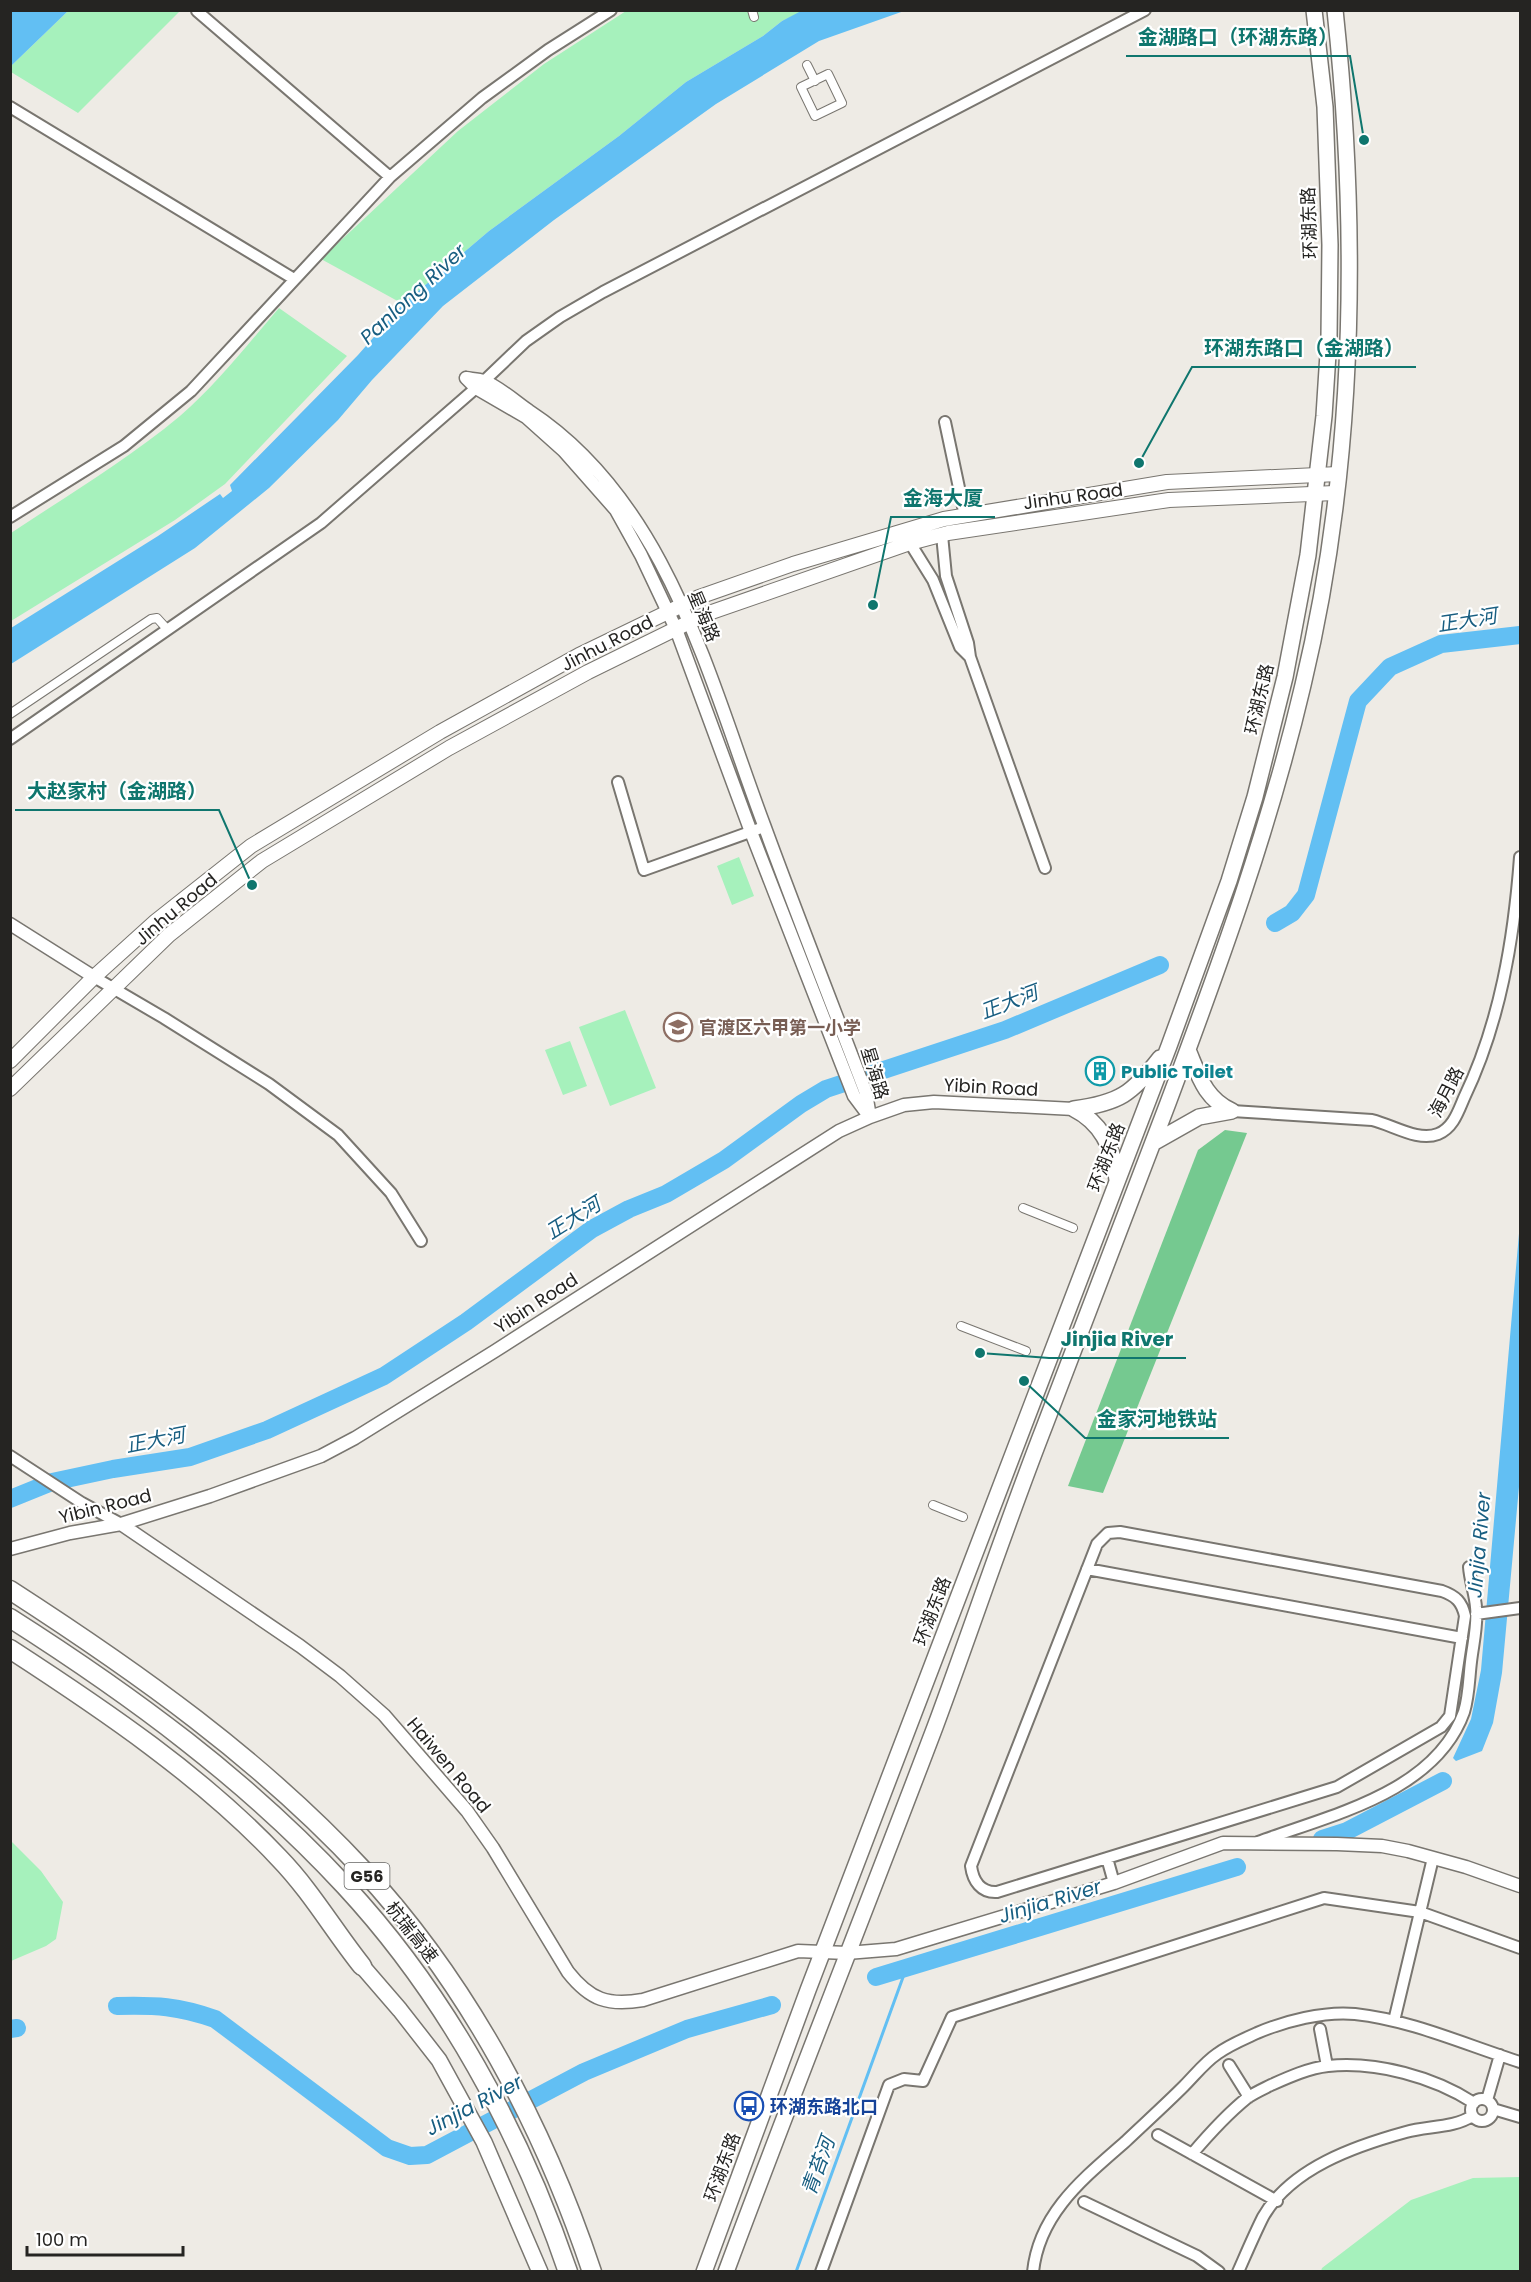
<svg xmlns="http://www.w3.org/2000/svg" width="1531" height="2282" viewBox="0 0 1531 2282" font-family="Poppins,'Noto Sans SC',sans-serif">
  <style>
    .green { fill: #a6f1bc }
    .forest { fill: #75c990 }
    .water { fill: #62bff3 }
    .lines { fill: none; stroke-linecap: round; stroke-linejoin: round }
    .stream { stroke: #62bff3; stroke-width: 3 }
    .river { stroke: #62bff3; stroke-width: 18 }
    .pedestrian-casing { stroke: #797670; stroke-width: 10 }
    .minor-casing { stroke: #797670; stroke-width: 14 }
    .tertiary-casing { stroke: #797670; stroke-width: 15 }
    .secondary-casing { stroke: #797670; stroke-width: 16 }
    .primary-casing { stroke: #797670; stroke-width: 18 }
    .motorway-casing { stroke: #797670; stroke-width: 21 }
    .pedestrian { stroke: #fff; stroke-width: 8 }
    .minor { stroke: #fff; stroke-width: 10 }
    .tertiary { stroke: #fff; stroke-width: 12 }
    .secondary { stroke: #fff; stroke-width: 14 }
    .primary { stroke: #fff; stroke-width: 15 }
    .motorway { stroke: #fff; stroke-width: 18 }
    .labels { text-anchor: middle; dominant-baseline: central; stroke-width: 4.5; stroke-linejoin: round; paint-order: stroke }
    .shield { fill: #fff; stroke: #666664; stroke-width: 1.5 }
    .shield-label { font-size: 16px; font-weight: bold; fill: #252422 }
    .street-label { font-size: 18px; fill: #252422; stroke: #fff }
    .education-label { font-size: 18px; font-weight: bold; fill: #785e54; stroke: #fff; text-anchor: start }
    .culture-label { font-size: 18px; font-weight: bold; fill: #0d838f; stroke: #fff; text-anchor: start }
    .transit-label { font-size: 18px; font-weight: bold; fill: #164399; stroke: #fff; text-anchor: start }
    .water-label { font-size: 20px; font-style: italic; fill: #185e81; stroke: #fff }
    .leader { fill: none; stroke: #0f766e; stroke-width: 2 }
    .callout-dot { fill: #0f766e; stroke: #fff; stroke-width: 2 }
    .callout-label { font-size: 20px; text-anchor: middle; font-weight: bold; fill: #0f766e; stroke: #fff; stroke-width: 4.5; stroke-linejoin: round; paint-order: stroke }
  </style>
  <rect width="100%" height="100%" fill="#eeebe5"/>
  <!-- green -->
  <path class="green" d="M68,11H180L78,113L11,72V66Z
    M626,11H803L782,21L763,36L686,82L619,136L489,231L403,304L321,259L458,131L544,64Z
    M279,308L347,356L225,484L175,520L11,621V533C68,495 127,460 180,416C217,384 247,345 279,308Z
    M739,857L754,896L732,905L717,866Z
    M625,1010L656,1088L610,1106L579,1027Z
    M570,1041L587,1086L563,1095L545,1050Z
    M10,1840L41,1871L63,1902L56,1939L46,1946L11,1961Z
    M1520,2177V2271H1321L1322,2268L1411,2200L1473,2178Z"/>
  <!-- forest -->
  <path class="forest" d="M1225,1130L1247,1133L1103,1493L1068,1486L1198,1150Z"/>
  <!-- water -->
  <path class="water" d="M11,10H68V11L11,66Z
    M803,10L904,11L819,41L716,104L554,220L443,306L372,380L338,420L269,488L195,548L11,664V628L158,536L220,494L223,498L232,491L230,485L358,355L403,304L489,231L619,136L686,82L763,36L782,21Z
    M1520,1222V1476L1502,1673L1493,1723L1482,1751L1456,1761L1453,1758L1471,1719L1481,1670Z"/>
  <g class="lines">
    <!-- stream -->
    <path class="stream" d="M796,2272L906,1969"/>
    <!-- river -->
    <path class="river" d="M1275,923L1292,913L1306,895L1358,701L1390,667L1441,644L1520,635
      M10,1499L52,1482L113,1469L190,1457L267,1430L384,1376L466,1322L592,1229L629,1209L666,1194L724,1160L801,1104L826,1089L1005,1030L1160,965
      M1322,1839L1347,1831L1443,1781
      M876,1977L1237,1867
      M117,2006C156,2005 178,2006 215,2019L387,2148L410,2156L427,2155L584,2072L687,2029L772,2005
      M10,2029L17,2028"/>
    <!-- pedestrian casing -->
    <g class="pedestrian-casing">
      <path id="pedestrian" d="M752,10L754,17
        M807,65L815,81
        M828,74L842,103L815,116L801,87Z
        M10,714L151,619L157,618L167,629
        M1023,1208L1073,1228
        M961,1326L1026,1351
        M933,1505L963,1517"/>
    </g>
    <!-- minor casing -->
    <g class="minor-casing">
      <path id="minor" d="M197,11L390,177
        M10,107L294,279
        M945,422L965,516
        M10,517L124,446L191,391L390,177L482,98L548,50L611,10
        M942,535L946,576L968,643L970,657L1045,868
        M910,543L933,580L960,647L970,657
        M10,739L321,523L484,381L526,341L560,317L603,292L1145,10
        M618,782L644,870L764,827
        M94,977L164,1018L269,1084L338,1135L391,1193L421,1241
        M1232,1111L1372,1120C1393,1125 1418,1142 1438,1134C1453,1128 1458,1112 1464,1098C1500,1023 1514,939 1520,857
        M10,1456L82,1503L121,1524
        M1120,1532L1442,1591C1456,1596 1462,1602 1465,1616L1450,1716L1441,1727L1337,1787L997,1892C981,1893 973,1881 971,1866L1097,1544L1108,1533Z
        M1087,1569L1462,1638
        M1476,1614L1520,1608
        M1258,1842C1330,1815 1435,1793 1464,1712C1469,1696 1469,1678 1471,1662C1473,1644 1478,1625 1476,1607C1475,1594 1470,1581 1469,1567
        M1107,1858L1114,1883
        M1394,2021L1433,1858
        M1320,2029L1327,2066
        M1229,2065L1249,2097
        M1471 2110a11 11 0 1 1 22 0a11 11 0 1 1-22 0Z
        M1487,2100L1500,2055
        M1493,2109L1520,2117
        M1158,2135L1277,2201
        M1192,2154C1209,2134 1226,2115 1247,2098C1254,2093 1263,2089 1271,2085C1289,2077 1309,2068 1328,2066C1376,2061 1434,2077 1474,2103
        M1084,2202L1197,2256L1219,2272
        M821,2272L889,2085L904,2079L923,2081L952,2017L1324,1898L1420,1912L1520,1948
        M1033,2272C1039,2213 1084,2178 1125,2142C1145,2123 1165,2105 1184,2086C1195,2075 1205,2062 1217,2054C1229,2045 1244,2039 1257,2033C1285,2021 1324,2011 1355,2014C1411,2020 1466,2045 1520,2062
        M1238,2272C1246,2254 1254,2235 1263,2217C1291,2168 1355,2146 1406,2132C1427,2126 1454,2128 1472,2116"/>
    </g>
    <!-- tertiary casing -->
    <g class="tertiary-casing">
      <path id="tertiary" d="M466,378C471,379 478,379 484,381C498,386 516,402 529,411C668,502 709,679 764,825C797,915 832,1004 866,1093L870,1117
        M466,378L476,388L526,417L564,451L616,510L641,555L676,629L751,832L854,1096L869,1116
        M10,924L94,977
        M121,1524L300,1646L340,1676L384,1715L467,1811L493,1848L568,1972C590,2000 608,2006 643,2000L798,1951L847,1953L896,1949L1114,1883L1223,1843L1337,1844L1382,1846L1408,1851L1466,1867L1520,1886
        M10,1549L70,1533L121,1524L210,1496L321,1456L355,1438L495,1351L839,1131L870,1117L904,1105L934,1102L1074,1109"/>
    </g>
    <!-- secondary casing -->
    <g class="secondary-casing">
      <path id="secondary" d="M10,1061L94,977L156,921L251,846L440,732L579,655L699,597L793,564L944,519L1167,482L1338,474
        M10,1089L169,935L262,861L449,748L588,672L706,614L910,543L948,533L1169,500L1335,493"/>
    </g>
    <!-- primary casing -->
    <g class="primary-casing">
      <path id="primary" d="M1153,1143L1199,1117L1232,1111C1205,1099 1199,1076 1188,1050
        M1117,1180C1114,1150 1102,1123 1074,1109C1119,1103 1132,1094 1160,1058
        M362,1966L400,2010L439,2060L484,2142L540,2272
        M704,2272L808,1990L1169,1046L1229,881L1255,797L1285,677L1308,555L1324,416L1329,338L1330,245L1325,107L1314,10
        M726,2272C794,2089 866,1909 935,1727C972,1627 1006,1525 1045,1425C1086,1318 1127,1211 1168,1103C1220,964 1269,830 1303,685C1356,464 1359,235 1335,10"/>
    </g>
    <!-- motorway casing -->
    <g class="motorway-casing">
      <path id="motorway" d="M10,1590C137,1672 260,1759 363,1870C468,1984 543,2125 592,2272
        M10,1618C131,1695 247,1780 345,1886C446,1995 520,2131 568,2272
        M10,1649C104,1710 203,1777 279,1858C311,1891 334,1931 362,1966"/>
    </g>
    <!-- pedestrian -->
    <use href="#pedestrian" class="pedestrian"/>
    <!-- minor -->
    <use href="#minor" class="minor"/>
    <!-- tertiary -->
    <use href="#tertiary" class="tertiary"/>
    <!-- secondary -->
    <use href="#secondary" class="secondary"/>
    <!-- primary -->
    <use href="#primary" class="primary"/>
    <!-- motorway -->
    <use href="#motorway" class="motorway"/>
  </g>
  <!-- icons -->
  <defs>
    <g id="school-ring" transform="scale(1.5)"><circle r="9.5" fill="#fff" stroke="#8d6e63" stroke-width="1.5"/><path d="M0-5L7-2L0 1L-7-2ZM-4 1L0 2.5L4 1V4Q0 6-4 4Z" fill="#8d6e63"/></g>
    <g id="building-ring" transform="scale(1.5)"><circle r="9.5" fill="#fff" stroke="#0f9aa8" stroke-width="1.5"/><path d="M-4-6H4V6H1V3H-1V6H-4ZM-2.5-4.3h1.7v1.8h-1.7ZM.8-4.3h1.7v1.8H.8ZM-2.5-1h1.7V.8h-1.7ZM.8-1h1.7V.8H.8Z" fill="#0f9aa8"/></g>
    <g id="bus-ring" transform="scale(1.5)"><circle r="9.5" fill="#fff" stroke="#1a4fb4" stroke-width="1.5"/><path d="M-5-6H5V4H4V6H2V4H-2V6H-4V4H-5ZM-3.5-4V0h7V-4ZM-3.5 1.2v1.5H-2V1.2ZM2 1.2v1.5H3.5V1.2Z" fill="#1a4fb4"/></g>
  </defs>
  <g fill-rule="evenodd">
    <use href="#school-ring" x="678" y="1027"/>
    <use href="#building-ring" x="1100" y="1071"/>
    <use href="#bus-ring" x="749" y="2106"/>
  </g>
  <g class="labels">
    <!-- shield labels -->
    <rect class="shield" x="344.5" y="1863" width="45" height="26" rx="4.5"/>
    <g class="shield-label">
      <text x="367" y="1876">G56</text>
    </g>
    <!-- street labels -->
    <g class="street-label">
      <text transform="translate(1309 223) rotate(-92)">环湖东路</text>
      <text transform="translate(1073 496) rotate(-8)">Jinhu Road</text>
      <text transform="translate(704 616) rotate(67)">星海路</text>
      <text transform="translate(607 643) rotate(-27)">Jinhu Road</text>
      <text transform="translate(1259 699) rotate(-77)">环湖东路</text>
      <text transform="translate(176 909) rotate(-40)">Jinhu Road</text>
      <text transform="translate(875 1073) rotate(73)">星海路</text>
      <text transform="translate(991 1087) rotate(3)">Yibin Road</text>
      <text transform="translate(1446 1092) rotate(-63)">海月路</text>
      <text transform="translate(1106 1157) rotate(-69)">环湖东路</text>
      <text transform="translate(536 1303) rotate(-33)">Yibin Road</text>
      <text transform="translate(105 1506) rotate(-14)">Yibin Road</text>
      <text transform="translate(932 1611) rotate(-69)">环湖东路</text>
      <text transform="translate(449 1765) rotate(50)">Haiwen Road</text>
      <text transform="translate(412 1932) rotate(52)">杭瑞高速</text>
      <text transform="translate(722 2167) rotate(-70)">环湖东路</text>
    </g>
    <!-- education labels -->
    <g class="education-label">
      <text x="699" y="1027">官渡区六甲第一小学</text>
    </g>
    <!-- culture labels -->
    <g class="culture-label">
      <text x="1121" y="1071">Public Toilet</text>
    </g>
    <!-- transit labels -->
    <g class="transit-label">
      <text x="770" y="2106">环湖东路北口</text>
    </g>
    <!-- water labels -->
    <g class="water-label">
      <text transform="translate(413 294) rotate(-43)">Panlong River</text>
      <text transform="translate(1467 620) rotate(-9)">正大河</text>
      <text transform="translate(1009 1002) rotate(-21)">正大河</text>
      <text transform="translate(573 1218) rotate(-32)">正大河</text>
      <text transform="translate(155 1440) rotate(-11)">正大河</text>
      <text transform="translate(1479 1545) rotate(-85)">Jinjia River</text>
      <text transform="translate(1050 1901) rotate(-17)">Jinjia River</text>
      <text transform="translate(474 2105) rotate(-28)">Jinjia River</text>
      <text transform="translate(818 2166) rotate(-70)">青苔河</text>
    </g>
  </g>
  <!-- callouts -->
  <path class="leader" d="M1364 140L1350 56H1126M1139 463L1192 367H1416M873 605L891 517H995M252 885L219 810H15M980 1353L1049 1358H1186M1024 1381L1085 1438H1229"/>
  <g class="callout-dot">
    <circle cx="1364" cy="140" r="6"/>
    <circle cx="1139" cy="463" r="6"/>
    <circle cx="873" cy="605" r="6"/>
    <circle cx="252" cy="885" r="6"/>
    <circle cx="980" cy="1353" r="6"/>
    <circle cx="1024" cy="1381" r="6"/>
  </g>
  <g class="callout-label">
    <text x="1238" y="44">金湖路口（环湖东路）</text>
    <text x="1304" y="355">环湖东路口（金湖路）</text>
    <text x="943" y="505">金海大厦</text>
    <text x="117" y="798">大赵家村（金湖路）</text>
    <text x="1117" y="1346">Jinjia River</text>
    <text x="1157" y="1426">金家河地铁站</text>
  </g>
  <!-- border -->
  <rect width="1531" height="2282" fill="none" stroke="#252422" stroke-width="24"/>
  <!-- scale -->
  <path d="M27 2246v9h156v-9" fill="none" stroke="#252422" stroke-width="3"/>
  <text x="36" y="2246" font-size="18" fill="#252422" stroke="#ffffff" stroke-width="4.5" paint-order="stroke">100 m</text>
</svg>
